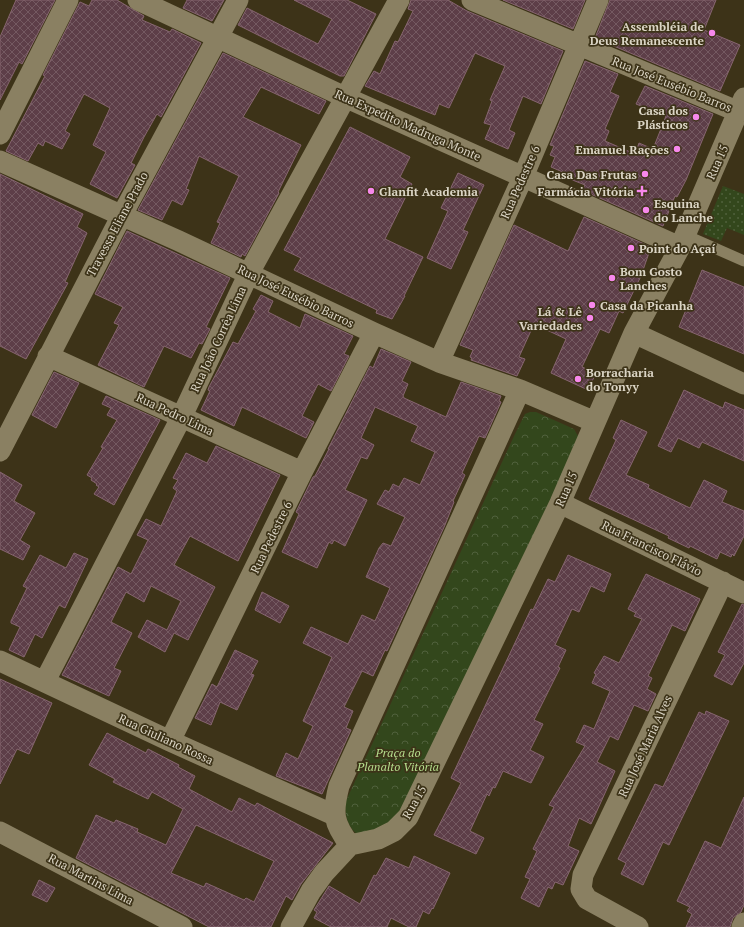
<svg xmlns="http://www.w3.org/2000/svg" width="744" height="927" viewBox="0 0 744 927" font-family="'PT Serif',serif">
  <style>
    .grass { fill: url(#grass-dots) }
    .park { fill: url(#park-crowns) }
    .building { fill: url(#building-cross-hatch); stroke: #86656f; fill-rule: evenodd }
    .lines { fill: none; stroke-linecap: round; stroke-linejoin: round }
    .lane { stroke: #8a8062; stroke-width: 11 }
    .street { stroke: #8a8062; stroke-width: 21 }
    .poi-dot { fill: #f788ec; stroke: #3d3318; stroke-width: 1.5 }
    .labels { text-anchor: middle; dominant-baseline: central; stroke-width: 3.5; stroke-linejoin: round; paint-order: stroke }
    .poi-label { font-size: 12px; font-weight: bold; fill: #dbd5c5; stroke: #3d3318; text-anchor: end }
    .street-label { font-size: 12px; fill: #dbd5c5; stroke: #3d3318 }
    .park-label { font-size: 12px; font-style: italic; fill: #b4dc8c; stroke: #3d3318 }
  </style>
  <defs>
    <pattern id="grass-dots" width="8" height="8" patternUnits="userSpaceOnUse"><rect width="8" height="8" fill="#33471c"/><path d="M2 2h.1M6 6h.1" fill="none" stroke="#50613c" stroke-width="1.8" stroke-linecap="round"/></pattern>
    <pattern id="park-crowns" width="20" height="18" patternUnits="userSpaceOnUse"><rect width="20" height="18" fill="#33471c"/><path d="M2 6a3 3 0 1 1 6 0M12 15a3 3 0 1 1 6 0" fill="none" stroke="#50613c"/></pattern>
    <pattern id="building-cross-hatch" width="8" height="8" patternUnits="userSpaceOnUse"><rect width="8" height="8" fill="#5d3e48"/><path d="M0 0l8 8M0 8l8-8" fill="none" stroke="#745961"/></pattern>
  </defs>
  <rect width="100%" height="100%" fill="#3d3318"/>
  <!-- grass -->
  <path class="grass" d="M723,186L744,194V235L727,228L721,241L703,234Z"/>
  <!-- park -->
  <path class="park" d="M530,412H536L574,429L579,438L517,572L395,821L359,836C348,827 345,818 345,803L515,434L525,414Z"/>
  <!-- building -->
  <path class="building" d="M16,0H55L22,64L19,62L0,100V37Z
    M92,0H117L144,16L142,20L170,32L172,29L201,43L161,117L157,114L144,137L131,163L135,165L117,198L90,184L106,152L93,145L110,108L84,94L65,131L70,134L62,149L45,141L43,146L38,143L28,161L6,151L45,76L43,75L80,2L89,6Z
    M187,0H224L212,21L183,8Z
    M294,0H347L376,14L344,76H340L238,25L247,8L318,44L332,19Z
    M411,0H448L467,11L563,51L541,104L523,96L509,130L515,133L508,149L485,139L491,125L484,123L492,101L490,100L505,66L475,53L449,108L439,104L435,115L365,86L374,71L380,74L395,41L398,42L413,11L408,9Z
    M503,0H585L573,29Z
    M610,0H716L704,30L740,45L720,91L595,38Z
    M223,53L326,101L319,114L261,87L243,117L301,145L278,192L279,193L245,256L242,254L241,257L211,243L220,223L217,222L239,176L199,156L186,189L189,190L182,205L172,200L162,220L138,210Z
    M585,61L618,74L610,92L619,96L605,129L609,131L605,141L635,154L639,143L653,149L666,116L636,104L645,86L713,114L686,180L677,197L675,196L663,226L593,195L583,189L585,185L570,179L572,176L551,167L555,157L550,155L554,146L550,145Z
    M350,127L410,157L400,177L412,184L385,239L423,257L404,296H405L392,319L376,313L377,310L294,270L301,258L284,250Z
    M458,173L484,185L463,230L468,232L451,269L427,258L448,211L441,208Z
    M0,174L83,214L77,227L87,233L65,282L68,283L26,359L0,346Z
    M584,217L651,247L641,276L623,313L619,311L609,333L600,329L582,367L596,373L588,390L551,373L566,339L534,324L519,357L525,359L517,376L471,360L472,358L470,357L473,350L460,345L514,225L568,251Z
    M127,231L230,278L206,327L210,329L202,344L199,343L191,358L164,346L144,387L98,365L119,325L114,323L123,307L95,294Z
    M702,270L744,287V354L679,327Z
    M261,295L273,301L268,312L300,328L305,314L353,336L344,354L349,356L331,391L318,384L302,416L314,422L306,438L242,407L234,426L201,410L210,391L208,390L209,387L233,342L238,344L256,311L253,309Z
    M381,349L411,362L402,381L408,384L403,396L404,398L446,417L461,382L501,396L499,401L501,402L485,438L479,436L462,473L465,475L453,501L454,502L445,525L387,651L385,650L373,676L362,671L344,707L353,711L346,728L351,730L322,794L276,776L286,753L298,759L313,726L303,721L332,657L303,643L311,627L348,644L362,615L375,621L390,588L366,577L379,548L383,543L391,546L405,517L377,504L385,490L389,492L393,484L399,487L404,478L420,485L435,452L411,441L418,426L375,407L361,438L374,445L367,459L361,457L345,490L367,500L345,546L334,540L332,544L329,542L317,568L282,552L299,514L296,512L313,477L315,476L329,449H328L370,366L373,368Z
    M54,372L79,383L56,428L32,415Z
    M684,390L723,408L725,402L744,410V461L702,442L699,448L678,438L671,452L658,446Z
    M106,396L160,420L114,505L94,494L99,487L96,485L97,484L91,480L92,478L87,475L103,448L101,447L117,420L107,415L111,408L102,404Z
    M621,420L647,432L626,475L649,485L648,488L690,508L704,480L727,491L722,502L744,511V536L734,556L732,554L731,557L720,552L717,559L690,546L689,548L668,538L669,536L589,499L616,440L613,438Z
    M216,446L280,475L238,561L190,536L174,565L215,587L188,640L174,633L165,652L138,637L147,620L167,630L181,601L151,586L144,602L126,592L111,622L132,633L114,668L121,671L109,696L62,675L118,567L131,574L148,540L137,535L146,519L161,526L177,491L173,488L178,480L173,478L186,453L207,463Z
    M0,472L22,485L14,501L35,513L20,540L30,546L23,560L0,549Z
    M74,553L88,559L65,608L59,605L42,638L35,634L24,657L9,650L20,627L11,623V621L27,588L23,586L40,555L66,568Z
    M568,555L611,574L604,592L591,586L579,612L572,609L555,645L566,650L558,667L560,668L534,720L543,724L530,750L544,757L531,783L503,771L495,788L493,787L489,796L487,794L470,831L484,838L476,854L434,835L461,783L451,778L531,609L533,610L548,579L555,582Z
    M646,574L700,599L685,631L672,625L648,676L652,678L647,689L656,694L648,711L634,705L618,740L610,736L597,762L615,771L591,824L579,818L568,846L579,851L563,885L555,882L552,889L548,887L539,907L521,898L530,879L525,877L537,851L533,849L554,807L549,805L585,746L576,742L584,725L594,729L610,691L592,683L596,674L594,673L604,656L619,663L642,619L634,616L636,613L628,609Z
    M262,592L289,606L280,623L255,610Z
    M742,604L744,605V663L732,685L714,676L725,655L718,652Z
    M235,650L258,661L251,674L254,675L237,710L220,702L211,725L195,718L212,684L217,687Z
    M0,679L52,703L29,754L17,749L0,784Z
    M706,711L729,721L669,845L663,842L643,885L621,874L626,863L618,859L655,784L663,787L699,712L705,715Z
    M107,733L146,753L148,749L179,765L178,767L195,776L189,789L232,812L239,798L255,806L257,803L333,843L301,884L292,900L286,896L271,927H209L76,858L96,815L114,823L116,820L138,829L137,832L166,845L183,809L152,792L148,799L113,782L115,779L89,765ZM196,825L274,861L254,902L246,898L244,900L206,883L204,887L171,873Z
    M744,797V905L741,912L733,918L730,927H686L692,914L687,911L690,907L677,901L705,841L721,848Z
    M414,856L450,873L433,909L432,908L429,914L423,911L416,927H409L391,918L387,927H331L314,918L317,912L314,910L329,886L360,904L374,875L376,876L386,858L409,868Z
    M39,880L55,888L47,902L32,895Z"/>
  <g class="lines">
    <!-- lane -->
    <path class="lane" d="M685,235L744,261"/>
    <!-- street -->
    <path class="street" d="M138,0L347,98L680,247
      M472,0L739,112
      M0,134L68,0
      M0,161L179,241L374,333L439,362L520,390L595,422
      M634,333L744,384
      M48,356L302,472
      M439,362L523,177L598,0
      M0,451L122,215L238,0
      M560,503L744,593
      M0,661L170,741L334,815
      M45,681L182,416L249,273L399,0
      M170,741L302,472L374,333
      M0,832L182,927
      M350,845C333,823 332,813 339,786L520,390
      M291,927L311,891L324,873L350,845L378,839L394,831L408,817L560,503L634,333L680,247L744,98
      M638,927L587,899L581,889L583,875L723,582
      M742,927L744,923"/>
  </g>
  <!-- markers -->
  <g class="poi-dot">
    <circle cx="712" cy="33" r="4"/>
    <circle cx="696" cy="117" r="4"/>
    <circle cx="677" cy="149" r="4"/>
    <circle cx="645" cy="174" r="4"/>
    <circle cx="371" cy="191" r="4"/>
    <path d="M640 185h4v4h4v4h-4v4h-4v-4h-4v-4h4z"/>
    <circle cx="646" cy="210" r="4"/>
    <circle cx="631" cy="248" r="4"/>
    <circle cx="612" cy="278" r="4"/>
    <circle cx="592" cy="305" r="4"/>
    <circle cx="590" cy="318" r="4"/>
    <circle cx="578" cy="379" r="4"/>
  </g>
  <g class="labels">
    <!-- poi labels -->
    <g class="poi-label">
      <text x="704" y="26">Assembléia de<tspan x="704" dy="14">Deus Remanescente</tspan></text>
      <text x="688" y="110">Casa dos<tspan x="688" dy="14">Plásticos</tspan></text>
      <text x="669" y="149">Emanuel Rações</text>
      <text x="637" y="174">Casa Das Frutas</text>
      <text x="379" y="191" text-anchor="start">Glanfit Academia</text>
      <text x="634" y="191">Farmácia Vitória</text>
      <text x="654" y="203" text-anchor="start">Esquina<tspan x="654" dy="14">do Lanche</tspan></text>
      <text x="639" y="248" text-anchor="start">Point do Açaí</text>
      <text x="620" y="271" text-anchor="start">Bom Gosto<tspan x="620" dy="14">Lanches</tspan></text>
      <text x="600" y="305" text-anchor="start">Casa da Picanha</text>
      <text x="582" y="311">Lá &amp; Lê<tspan x="582" dy="14">Variedades</tspan></text>
      <text x="586" y="372" text-anchor="start">Borracharia<tspan x="586" dy="14">do Tonyy</tspan></text>
    </g>
    <!-- street labels -->
    <g class="street-label">
      <text transform="translate(672 84) rotate(22)">Rua José Eusébio Barros</text>
      <text transform="translate(408 125) rotate(24)">Rua Expedito Madruga Monte</text>
      <text transform="translate(717 162) rotate(-66)">Rua 15</text>
      <text transform="translate(520 182) rotate(-66)">Rua Pedestre 6</text>
      <text transform="translate(117 224) rotate(-62)">Travessa Eliane Prado</text>
      <text transform="translate(296 296) rotate(26)">Rua José Eusébio Barros</text>
      <text transform="translate(218 339) rotate(-65)">Rua João Corrêa Lima</text>
      <text transform="translate(175 414) rotate(25)">Rua Pedro Lima</text>
      <text transform="translate(566 489) rotate(-66)">Rua 15</text>
      <text transform="translate(271 537) rotate(-64)">Rua Pedestre 6</text>
      <text transform="translate(652 548) rotate(26)">Rua Francisco Flávio</text>
      <text transform="translate(166 739) rotate(25)">Rua Giuliano Rossa</text>
      <text transform="translate(645 746) rotate(-65)">Rua José Maria Alves</text>
      <text transform="translate(414 802) rotate(-61)">Rua 15</text>
      <text transform="translate(91 879) rotate(28)">Rua Martins Lima</text>
    </g>
    <!-- park labels -->
    <g class="park-label">
      <text x="398" y="752">Praça do<tspan x="398" dy="14">Planalto Vitória</tspan></text>
    </g>
  </g>
</svg>
